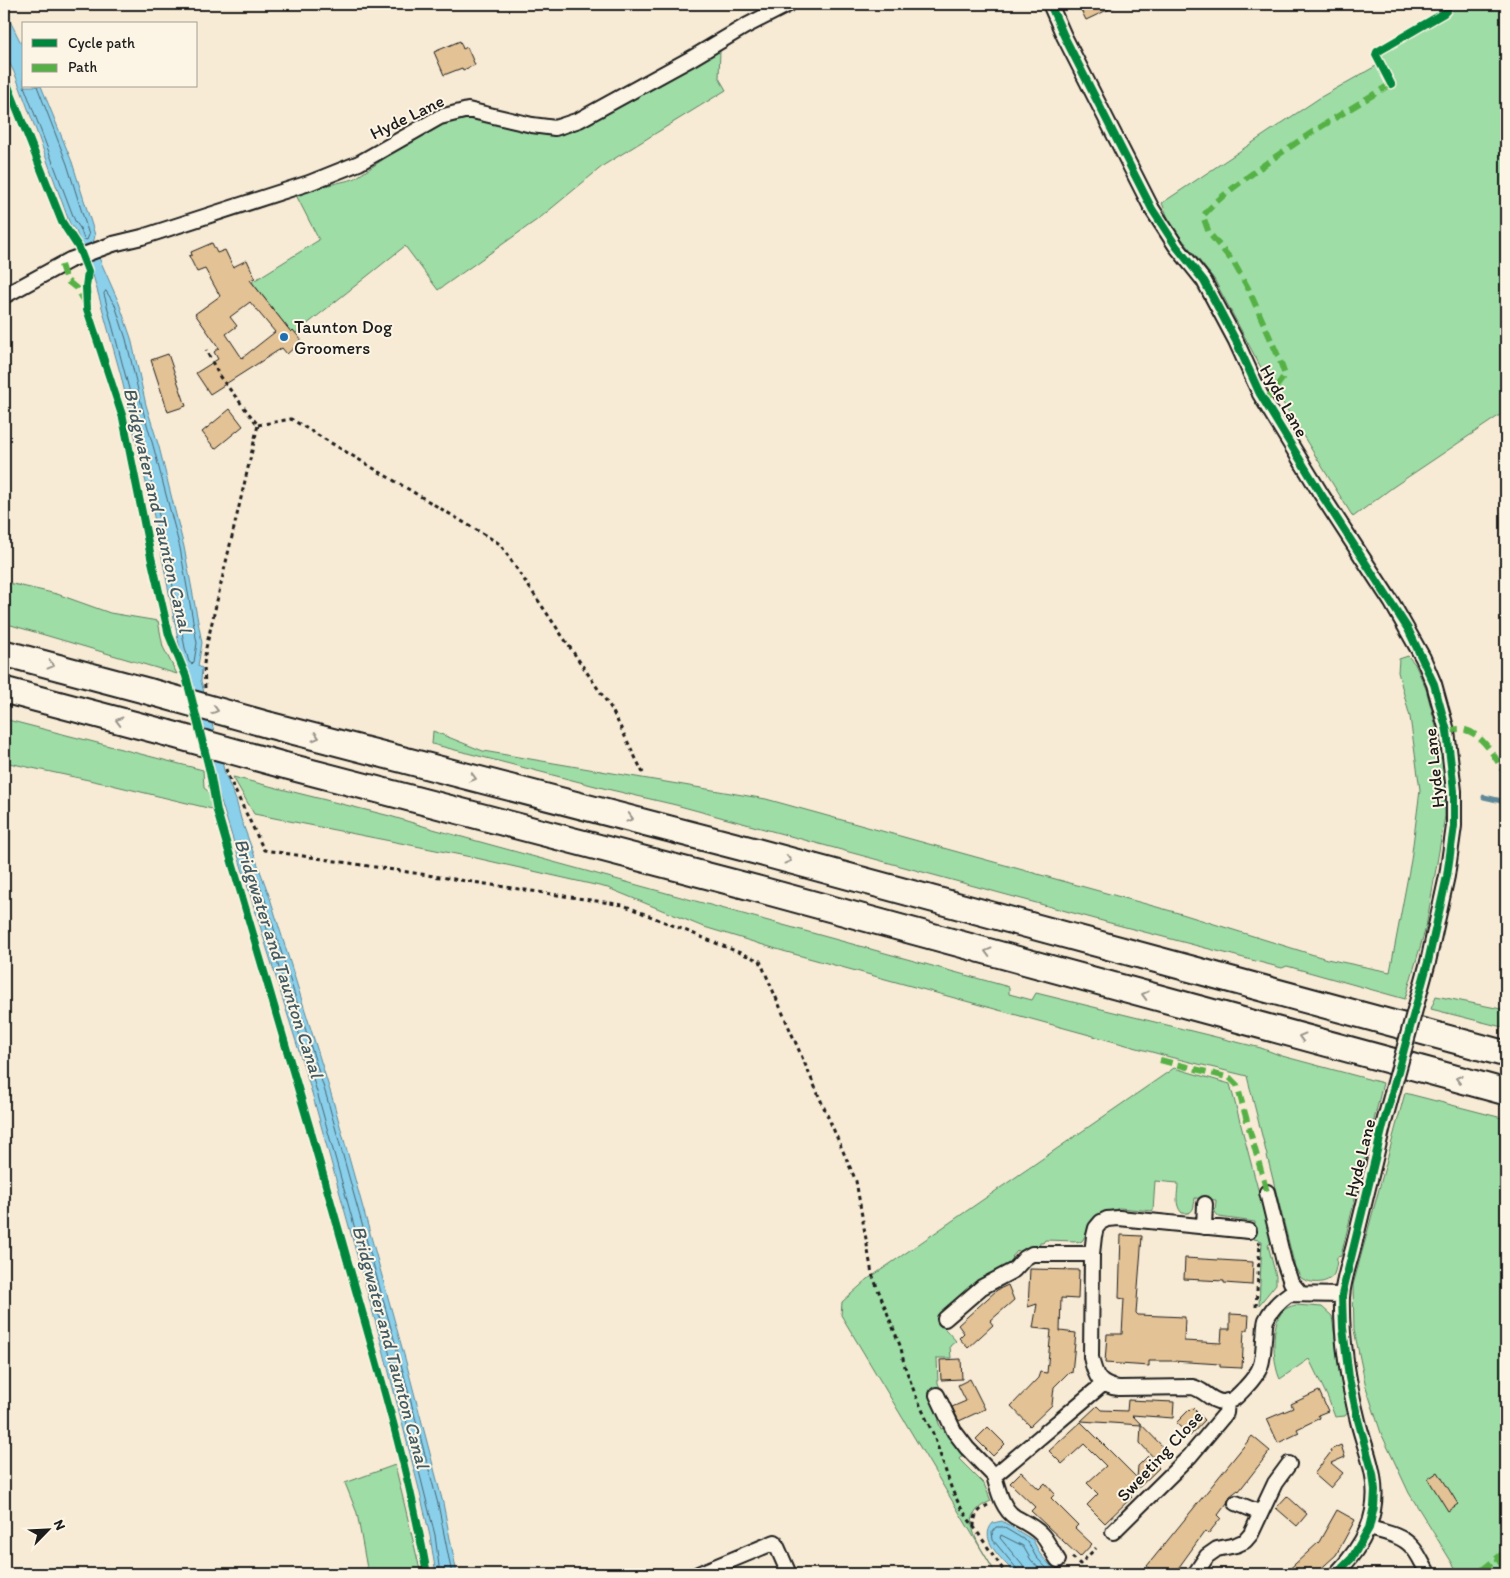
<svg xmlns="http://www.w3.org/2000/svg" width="1510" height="1578" viewBox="0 0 1510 1578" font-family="Itim,sans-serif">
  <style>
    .green { fill: #9edda6; stroke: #5d7c61 }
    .water { fill: #8ad0eb; stroke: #5e8898 }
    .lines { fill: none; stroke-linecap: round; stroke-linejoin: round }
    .shore { stroke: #48646f; stroke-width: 1 }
    .stream { stroke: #5e8898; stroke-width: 5 }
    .building { fill: #e3c295; stroke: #1c1c1c; fill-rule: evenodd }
    .street-casing { stroke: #1c1c1c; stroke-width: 18 }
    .highway-casing { stroke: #1c1c1c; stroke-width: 29 }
    .path { stroke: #1c1c1c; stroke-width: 3; stroke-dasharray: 4 4; stroke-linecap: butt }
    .street { stroke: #fcf5e5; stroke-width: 14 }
    .highway { stroke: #fcf5e5; stroke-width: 25 }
    .street-bridge-casing { stroke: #1c1c1c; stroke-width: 18; stroke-linecap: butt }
    .highway-bridge-casing { stroke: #1c1c1c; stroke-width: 29; stroke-linecap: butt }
    .street-bridge { stroke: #fcf5e5; stroke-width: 14 }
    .highway-bridge { stroke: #fcf5e5; stroke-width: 25 }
    .quiet { stroke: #55b145; stroke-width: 6; stroke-dasharray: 12 6; stroke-linecap: butt }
    .cycleway-casing { stroke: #fcf5e5; stroke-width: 11 }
    .cycleway { stroke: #00873e; stroke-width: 8 }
    .oneway { stroke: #97938b }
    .poi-dot { fill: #1f6fb2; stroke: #fcf5e5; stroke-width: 2 }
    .labels { text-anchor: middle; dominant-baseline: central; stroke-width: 4; stroke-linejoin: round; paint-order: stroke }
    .street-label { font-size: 18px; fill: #1c1c1c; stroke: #fcf5e5 }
    .poi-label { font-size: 18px; fill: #1c1c1c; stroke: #fcf5e5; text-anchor: start }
    .water-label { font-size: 19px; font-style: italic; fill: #425b64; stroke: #fcf5e5 }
  </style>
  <rect width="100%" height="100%" fill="#f7ebd5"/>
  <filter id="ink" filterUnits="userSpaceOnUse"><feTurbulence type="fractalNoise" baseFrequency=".02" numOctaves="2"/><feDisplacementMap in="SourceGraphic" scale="10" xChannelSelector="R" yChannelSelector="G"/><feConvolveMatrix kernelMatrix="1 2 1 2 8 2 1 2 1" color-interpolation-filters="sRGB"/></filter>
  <g filter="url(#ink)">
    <!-- green -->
    <path class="green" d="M1451,4H1504L1506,6V411L1393,487L1353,517L1259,364L1214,279L1171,225L1162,203L1321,97L1383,62L1379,55L1381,52L1446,14L1450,10Z
      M720,50L719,78L726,90L604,165L541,217L438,290L405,246L296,333L293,330L291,332L252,282L319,240L295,193L354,179L425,131L452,119L471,116L523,130L549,135L565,134L580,128Z
      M4,582L57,594L110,613L158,621L163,647L177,674L4,623Z
      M1408,656L1415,664L1426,689L1438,734L1444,765L1445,816L1426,927L1405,999L1287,966L1282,968L1110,923L676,805L607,789L432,744L433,731L483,751L766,799L1182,914L1327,959L1390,972L1411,860L1420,790L1410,717L1398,672L1399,659Z
      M4,719L203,770L204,788L209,792L212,809L112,785L4,762Z
      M233,777L390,816L433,829L1009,987V994L1032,1000L1036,993L1261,1048L1282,1056L1383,1083L1341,1256L1337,1257C1337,1262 1336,1269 1334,1274C1327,1285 1311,1284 1301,1278L1295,1267L1247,1076L1170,1057L783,951L701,926L608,888L476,858L254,814Z
      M1436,996L1506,1010V1028L1431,1009Z
      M1174,1068L1230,1084L1272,1242L1268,1245L1276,1276V1284L1259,1305L1262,1241L1254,1239L1255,1222L1219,1217L1215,1212L1216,1200L1195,1198C1194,1207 1194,1215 1182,1213C1174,1205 1178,1193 1178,1183L1155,1181L1153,1211L1119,1208C1114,1211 1109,1210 1103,1212C1088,1218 1090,1230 1082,1241L1077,1243L1076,1241L1045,1240L1043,1243H1040L1039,1250L1022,1254L1018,1250L1012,1257L1016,1261L966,1290L936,1319L956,1341L950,1346L951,1358H937L938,1383L940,1388L931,1393L943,1418L938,1421L941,1429L947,1427L954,1443L964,1453L959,1459L984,1484L991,1501C954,1516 981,1546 993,1569L841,1315L842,1302L868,1279Z
      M1405,1093L1506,1119V1574H1459L1409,1493L1381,1433L1366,1387L1354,1330L1353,1285Z
      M1296,1305L1322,1307L1332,1316L1342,1387L1348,1412L1345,1416L1335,1417L1328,1398L1309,1359L1280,1379C1273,1365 1271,1328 1280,1315C1283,1309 1290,1306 1296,1305Z
      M395,1465L421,1574H368L357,1513L345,1483Z"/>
    <!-- water -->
    <path class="water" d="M4,9L24,49V86H41L72,162L95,235L93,244L119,303L131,338L146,405L159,447L184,547L202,643L198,666L202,668L201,681L225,774L236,800L241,819L270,898L332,1097L406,1362L443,1503L457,1574H436L430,1536L418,1485L383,1349L312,1093L212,772L180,649L155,521L121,376L93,275L76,231L70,224L36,130L15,74L4,52Z
      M1002,1521L1033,1540L1040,1554L1058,1574H1015C1005,1561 977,1540 993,1523Z"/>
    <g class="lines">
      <!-- shore -->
      <path class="shore" d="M24,86L75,221L80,228L84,239L87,240L89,235L67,164L37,86
        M106,291L115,305L126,339L142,407L154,449L180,548L197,643L194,662L192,664L189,662L185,648L160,520L139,427L104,294Z
        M440,1574L435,1535L388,1348L317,1092L249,870L250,867L253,868L265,900L327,1098L401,1364L438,1504L452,1574
        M1018,1574L1017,1569L993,1540L992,1532L996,1527H1003L1028,1542L1036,1557L1052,1574
        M1025,1574L1023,1566L1000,1538L1001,1535L1023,1546L1031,1560L1044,1574"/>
      <!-- stream -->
      <path class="stream" d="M1484,797L1506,802"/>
    </g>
    <!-- building -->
    <path class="building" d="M1078,4H1120L1086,20Z
      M460,41L463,49L467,47L475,65L463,70L462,68L444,75L434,52Z
      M212,243L217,253L225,250L233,267L247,260L255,278L250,280L291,332L293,330L302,341L287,354L282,348L210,394L196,373L218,359L214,352L219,348L195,314L220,296L205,269L197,272L189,256L192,255L191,252ZM250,302L275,332L242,358L226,334L237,326L230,317Z
      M168,354L186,406L168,412L151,360Z
      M230,409L243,426L215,449L202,432Z
      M1121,1235L1142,1236L1136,1313L1138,1315L1185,1317L1184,1341L1221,1343L1222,1329H1230V1314L1249,1315L1248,1330H1244L1242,1368L1220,1367V1364L1173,1361H1149V1366L1105,1363L1107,1334H1122L1124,1299L1119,1298Z
      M1185,1258L1253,1262L1252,1285L1224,1283V1281L1184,1279Z
      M1030,1269L1079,1270L1078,1299L1061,1298L1060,1331L1076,1333L1072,1373L1069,1372L1054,1387L1052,1405L1030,1426L1011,1406L1038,1378L1040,1372L1047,1373L1051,1330L1033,1328L1037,1304L1028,1307Z
      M1008,1285L1014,1300L990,1321L993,1325L968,1348L959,1338L964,1333L958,1325L997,1290Z
      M961,1359L962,1379L941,1380L940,1360Z
      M970,1379L985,1409L959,1421L952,1407L966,1401L958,1385Z
      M1319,1391L1328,1411L1318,1415L1320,1418L1297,1429L1299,1433L1278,1443L1267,1419L1293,1408L1291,1404Z
      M1128,1400L1174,1402L1173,1418L1132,1415L1165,1449L1155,1459L1140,1443L1141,1425L1081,1421L1097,1406L1101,1410L1127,1411Z
      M1192,1407L1205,1420L1190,1436L1176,1423Z
      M1081,1422L1137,1478L1138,1466L1148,1456L1159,1468L1130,1496L1132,1497L1105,1523L1087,1505L1098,1494L1087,1483L1106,1466L1084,1444L1062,1464L1049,1451Z
      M988,1427L1005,1444L993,1456L976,1439Z
      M1252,1436L1270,1451L1239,1491L1238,1490L1230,1496L1227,1503L1218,1515L1221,1518L1208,1534L1205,1531L1174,1574H1156L1147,1566Z
      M1341,1445L1345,1457L1331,1463L1343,1473L1330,1488L1314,1474L1331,1452L1330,1450Z
      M1021,1472L1039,1489L1045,1483L1055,1494L1051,1498L1078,1525L1075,1528L1092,1544L1080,1557L1031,1511L1035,1507L1010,1483Z
      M1438,1472L1458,1504L1448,1511L1428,1479Z
      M1287,1496L1307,1514L1297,1526L1276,1508Z
      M1337,1510L1355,1520L1336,1555L1315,1574H1284L1319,1542Z"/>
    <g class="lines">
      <!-- street casing -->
      <g class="street-casing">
        <path id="street" d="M1050,4L1064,36L1152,209L1176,246L1204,281L1236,341L1260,394L1321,494L1392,603L1423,658L1434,684L1447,731L1454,791V826L1447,876L1428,962
          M113,244L142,237L309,183L359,163L440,117L468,110L532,125L555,128L579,120L692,58L744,27L789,4
          M4,296L70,260
          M1267,1192L1284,1262L1291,1282L1301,1294
          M1204,1227L1205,1204
          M1249,1231L1119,1218L1107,1219L1101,1222L1096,1228L1094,1236L1092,1254L1091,1357C1095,1376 1099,1386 1119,1388L1192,1387C1204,1389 1211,1402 1223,1402C1233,1402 1238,1395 1245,1388C1262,1370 1263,1364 1264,1339C1265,1333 1264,1327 1266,1320C1271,1309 1279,1301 1289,1294L1342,1295
          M945,1319L982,1287L1014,1270L1025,1258L1032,1254H1092
          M937,1395L954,1431L967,1448L994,1476L1103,1384
          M994,1476C998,1489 1002,1509 1015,1517C1024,1522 1033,1526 1041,1534C1048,1541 1051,1551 1058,1560
          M1236,1503L1261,1513
          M1369,1528C1383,1532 1402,1535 1412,1547C1419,1554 1423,1566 1429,1574
          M1113,1532L1190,1456L1226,1413L1227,1401
          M698,1574L775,1542L789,1574
          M1195,1574L1207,1556L1217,1549L1236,1545L1245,1541L1251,1534L1275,1483L1289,1464
          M1336,1574C1363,1546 1380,1516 1373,1476C1370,1457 1362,1439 1358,1421C1348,1381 1341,1338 1342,1297C1343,1280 1350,1261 1354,1245C1364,1205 1373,1166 1383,1126"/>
      </g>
      <!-- highway casing -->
      <g class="highway-casing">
        <path id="highway" d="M4,653L151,692
          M4,690L167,733
          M269,725L755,851L1506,1054
          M283,765L743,885L1506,1092"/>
      </g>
      <!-- path -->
      <path class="path" d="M4,76L62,222L76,243
        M87,267L88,271L86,287L87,309L123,418L151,557L169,635L187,681
        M258,425L291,419L500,544L611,708L643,773
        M205,688L204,664L206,648L258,425L220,377L206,350
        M208,765L217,811L296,1079L404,1463L421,1535L427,1574
        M226,769L228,776L264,850L623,905L760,961L856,1181L872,1274L901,1348L904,1364L915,1394L934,1436L952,1490L961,1508L1006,1574
        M1256,1307L1260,1243H1258
        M974,1527C974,1515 978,1510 988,1505
        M1072,1557L1080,1564L1096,1548"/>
      <!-- street -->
      <use href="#street" class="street"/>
      <!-- highway -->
      <use href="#highway" class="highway"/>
      <!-- street-bridge casing -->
      <g class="street-bridge-casing">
        <path id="street-bridge" d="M70,260L113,244
          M1383,1126L1428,962"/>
      </g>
      <!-- highway-bridge casing -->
      <g class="highway-bridge-casing">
        <path id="highway-bridge" d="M151,692L269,725
          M167,733L283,765"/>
      </g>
      <!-- street-bridge -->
      <use href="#street-bridge" class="street-bridge"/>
      <!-- highway-bridge -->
      <use href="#highway-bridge" class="highway-bridge"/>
      <!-- quiet -->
      <path class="quiet" d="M61,265L66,280L76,288L84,302
        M1265,402L1285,375L1279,358L1248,288L1234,263L1209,233L1203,216C1216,200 1233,188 1249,176C1294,142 1343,113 1391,84L1389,81
        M1447,731C1451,731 1455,729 1459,729C1481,729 1497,760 1506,776
        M1160,1060L1230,1078L1237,1085L1267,1192
        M1497,1558L1506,1570
        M1482,1570L1506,1551"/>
      <!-- cycleway casing -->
      <g class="cycleway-casing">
        <path id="cycleway" d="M1050,4L1064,36L1152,209L1176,246L1204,281L1236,341L1260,394L1321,494L1408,629L1434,684L1447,731L1454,791V826L1447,876L1428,962L1383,1126L1342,1295L1343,1328L1349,1378L1358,1420L1373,1474L1375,1490L1374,1507L1369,1528L1352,1558L1336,1574
          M4,76L62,222L79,248L88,271L86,287L87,309L123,418L151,557L169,635L186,676L210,772L217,811C262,962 306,1114 349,1266C378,1368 409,1470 427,1574
          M1391,84L1376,55L1377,52L1444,13L1447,10L1448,4"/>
      </g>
      <!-- cycleway -->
      <use href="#cycleway" class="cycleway"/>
    </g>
    <!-- one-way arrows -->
    <defs><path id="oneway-chevron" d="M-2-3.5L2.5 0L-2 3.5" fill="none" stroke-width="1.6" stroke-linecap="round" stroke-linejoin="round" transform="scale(1.25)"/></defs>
    <g class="oneway">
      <use href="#oneway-chevron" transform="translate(51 665) rotate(15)"/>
      <use href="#oneway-chevron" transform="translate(215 710) rotate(15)"/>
      <use href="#oneway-chevron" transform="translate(119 721) rotate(-165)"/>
      <use href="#oneway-chevron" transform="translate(316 737) rotate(15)"/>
      <use href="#oneway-chevron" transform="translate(473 778) rotate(15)"/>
      <use href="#oneway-chevron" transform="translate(630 818) rotate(15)"/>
      <use href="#oneway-chevron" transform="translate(788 860) rotate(15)"/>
      <use href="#oneway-chevron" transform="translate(988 952) rotate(-165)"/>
      <use href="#oneway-chevron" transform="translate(1145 995) rotate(-165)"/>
      <use href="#oneway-chevron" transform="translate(1302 1037) rotate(-165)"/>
      <use href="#oneway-chevron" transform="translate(1459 1079) rotate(-165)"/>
    </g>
  </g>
  <!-- markers -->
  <circle class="poi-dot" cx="284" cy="337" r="5"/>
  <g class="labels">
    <!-- street labels -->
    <g class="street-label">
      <text transform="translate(407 117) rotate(-26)">Hyde Lane</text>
      <text transform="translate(1284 401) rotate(61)">Hyde Lane</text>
      <text transform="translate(1434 768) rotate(-96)">Hyde Lane</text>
      <text transform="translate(1360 1158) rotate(-76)">Hyde Lane</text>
      <text transform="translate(1160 1456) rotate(-47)">Sweeting Close</text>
    </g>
    <!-- poi labels -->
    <g class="poi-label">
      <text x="294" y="327">Taunton Dog<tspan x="294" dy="21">Groomers</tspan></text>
    </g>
    <!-- water labels -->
    <g class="water-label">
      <text transform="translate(158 510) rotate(77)">Bridgwater and Taunton Canal</text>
      <text transform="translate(279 958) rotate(72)">Bridgwater and Taunton Canal</text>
      <text transform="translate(391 1347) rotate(75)">Bridgwater and Taunton Canal</text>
    </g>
  </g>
  <!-- margin -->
  <rect width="1510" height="1578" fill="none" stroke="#fcf5e5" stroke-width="20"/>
  <rect x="10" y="10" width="1490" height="1558" fill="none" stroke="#1c1c1c" stroke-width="2" filter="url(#ink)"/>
  <!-- legend -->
  <rect x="22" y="22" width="175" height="65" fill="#fcf5e5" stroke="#a29e95"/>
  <rect x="32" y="39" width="25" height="8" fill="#00873e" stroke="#a29e95"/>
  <text x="68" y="48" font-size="15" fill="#1c1c1c">Cycle path</text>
  <rect x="32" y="64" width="25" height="8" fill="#55b145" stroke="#a29e95"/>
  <text x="68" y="72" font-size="15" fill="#1c1c1c">Path</text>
  <!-- north arrow -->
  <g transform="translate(48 1530) rotate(66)" stroke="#fcf5e5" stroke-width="4" paint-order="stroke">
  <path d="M0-4L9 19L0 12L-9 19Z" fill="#1c1c1c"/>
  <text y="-8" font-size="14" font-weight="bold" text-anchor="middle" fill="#1c1c1c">N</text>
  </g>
</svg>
